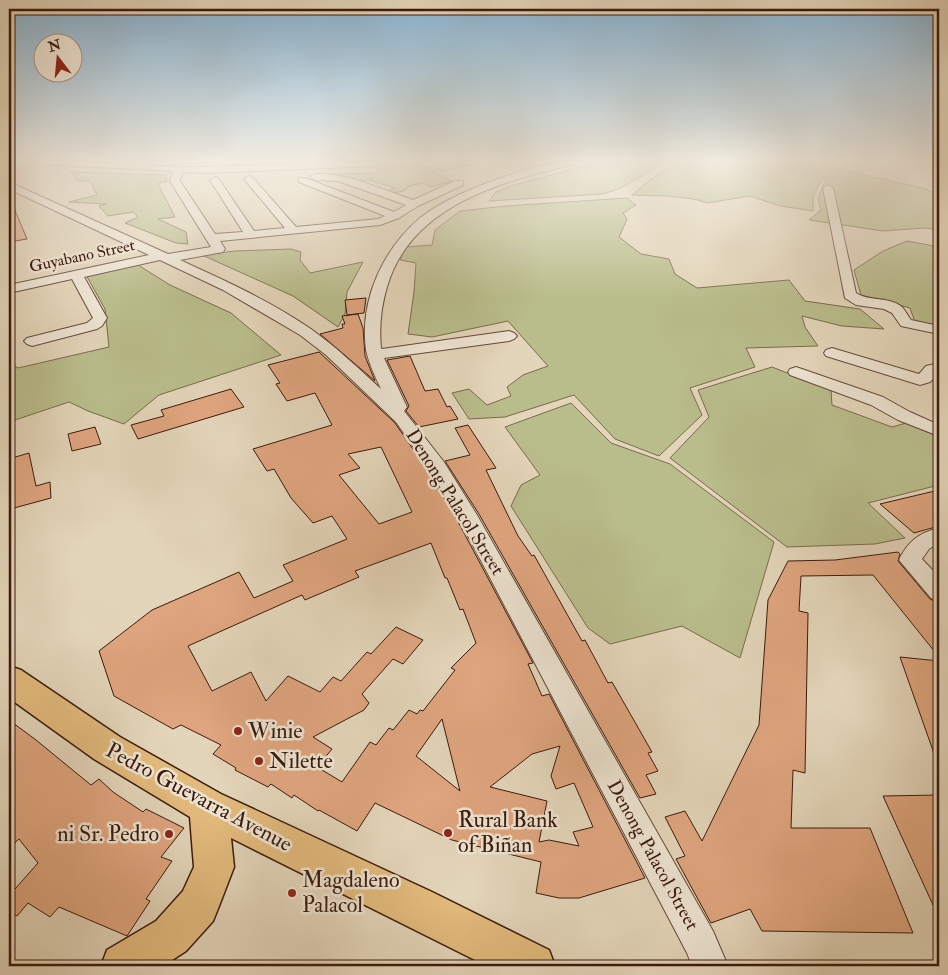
<svg xmlns="http://www.w3.org/2000/svg" width="948" height="975" viewBox="0 0 948 975" font-family="'IM FELL Double Pica',serif">
  <style>
    .green { fill: #b9bc8b; stroke: #7a6b4c }
    .building { fill: #dfa57e; stroke: #3b1a0e; fill-rule: evenodd }
    .lines { fill: none; stroke-linecap: round; stroke-linejoin: round }
    .minor-casing { stroke: #654939; stroke-width: 2 }
    .major-casing { stroke: #3b1a0e; stroke-width: 3 }
    .minor { fill: #ede4d2; fill-rule: evenodd }
    .major { fill: #e2ba7c; fill-rule: evenodd }
    .poi-dot { fill: #8f2418; stroke: #ede4d2; stroke-width: 2 }
    .labels { text-anchor: middle; dominant-baseline: central; stroke-width: 5; stroke-linejoin: round; paint-order: stroke }
    .far-street-label { font-size: 16px; fill: #3b1a0e; stroke: #ede4d2 }
    .street-label { font-size: 19px; fill: #3b1a0e; stroke: #ede4d2 }
    .near-poi-label { font-size: 22px; fill: #3b1a0e; stroke: #ede4d2; text-anchor: start }
    .near-street-label { font-size: 22px; fill: #3b1a0e; stroke: #ede4d2 }
  </style>
  <rect width="100%" height="100%" fill="#e3d5b9"/>
  <filter id="stains"><feTurbulence type="fractalNoise" baseFrequency=".004" numOctaves="4"/><feColorMatrix values="0 0 0 0 .2 0 0 0 0 .09 0 0 0 0 .02 0 0 0 .5 -.17"/></filter>
  <radialGradient id="worn" r=".72"><stop offset=".6" stop-color="#630" stop-opacity="0"/><stop offset="1" stop-color="#630" stop-opacity=".3"/></radialGradient>
  <!-- green -->
  <path class="green" d="M265,161H336L245,167L237,164Z
    M615,161H674L653,169L621,188L603,194L489,201L496,192L511,186L580,167Z
    M680,161H753L767,164L776,161H824L843,170L821,180L813,197V211L781,206L749,196L708,203L694,199L667,196L632,195C647,182 662,170 680,161Z
    M472,165L433,172L452,181L432,187L422,183L407,187L406,190L393,194L385,192L395,188L369,180L355,182L337,174L380,173L377,169Z
    M847,171L926,189L939,196V230L924,228L883,231L809,220L821,210L818,198L825,181Z
    M71,172L166,175L167,181L158,184L175,217L158,219L186,232L188,244L176,243L125,223L138,217L133,212L108,216L99,206L106,204L69,202L97,195L90,181H77Z
    M627,198L636,205L623,213L627,219L619,237L641,254L669,259L675,274L697,288L789,280L805,301L860,309L884,329L842,326L802,316L805,327L818,346L746,348L755,367L690,388L702,415L659,456L615,439L574,395L505,417L469,419L452,393L469,389L487,405L511,396L507,387L523,375L548,366L508,321L432,337L408,334L414,292L416,263L400,260L406,247L432,245L435,230L460,211L506,206Z
    M907,241L939,247V327L915,322L910,308L861,295L854,270L883,251Z
    M291,249L301,252L300,260L310,273L363,262L347,292L345,314L338,327L293,296L202,255L235,251Z
    M138,265L170,285L231,313L281,355L159,395L124,424L88,411L69,402L9,422V361L18,368L109,347L105,309L86,275Z
    M772,367L831,390L832,405L892,427L906,423L939,437V485L868,503L905,538L875,544L787,547L670,458L709,417L698,390Z
    M571,403L611,443L670,464L774,542L740,658L682,626L610,644L588,628L511,506L521,485L540,475L505,427Z"/>
  <!-- building -->
  <path class="building" d="M9,196L27,239L9,242Z
    M366,298L364,313L347,315L345,300Z
    M358,314L363,328L365,356L375,381L320,334L343,328L342,324H345L342,316Z
    M319,352L395,423L426,468L455,516L533,663L528,664L542,696L549,694L645,878L579,898H559L536,893L541,862L452,840L375,803L357,831L319,810L318,811L294,795L292,798L271,784L268,787L235,770L236,768L213,754L221,745L181,725L173,729L114,696L99,651L152,610L239,572L254,598L293,581L283,565L347,539L332,516L313,523L291,498L274,469L267,471L253,449L332,425L315,393L287,401L276,384L280,383L268,365ZM381,447L412,512L379,524L339,475L360,468L348,454ZM431,543L445,578H447L460,610L463,609L476,643L451,668L455,670L423,711L420,710L417,714L409,710L393,730L389,728L376,745L370,742L342,782L317,767L332,749L313,737L364,710L369,703L362,694L393,659L403,664L423,640L396,627L371,654L367,652L341,681L333,677L320,692L288,676L266,701L251,672L212,691L188,646L302,595L305,600L359,577L355,571ZM442,719L460,791L416,756ZM560,746L551,776L556,789L574,783L593,827L573,832L579,846L549,840L539,842L547,801L490,787L532,754Z
    M410,356L425,391L438,389L447,407L450,406L458,419L419,427L406,411L409,406L387,360Z
    M231,389L244,407L138,439L131,425L164,416L161,410Z
    M468,425L496,468L486,470L518,536L532,556L534,555L582,641L585,640L608,683L612,682L652,752L648,753L658,771L646,775L656,794L640,798L479,514L445,461L470,455L455,428Z
    M95,427L101,444L72,451L68,434Z
    M29,453L36,486L50,482L51,498L14,508L12,458Z
    M939,490V526L914,533L880,504Z
    M898,552L900,554L898,561L930,599L939,603V657L873,575L801,576L799,611L808,613L805,773L793,770L791,828H870L913,933L762,931L750,909L711,923L676,859L685,856L665,817L685,811L702,841L759,725L768,600L788,561L835,560Z
    M900,657L939,661V762H937Z
    M9,720L36,740L91,785L99,779L113,792L143,812L146,809L184,828L161,857L172,861L146,899L150,901L127,936L59,907L50,917L28,903L17,916L9,911V885L15,889L38,863L19,839L9,848Z
    M939,795V918L883,796Z"/>
  <g class="lines">
    <!-- minor casing -->
    <g class="minor-casing">
      <path id="minor" d="M32,161C91,159 149,168 207,167C281,166 354,159 428,161L423,164L205,173L182,172L180,181L215,234L243,232L210,180L215,177L218,178L254,231L285,228L244,179L249,176L252,177L296,227L378,219L385,216L299,182V178H305L394,212L406,205L338,181L315,180L310,177C326,164 394,194 413,200L455,181H463V185L418,206L399,218L380,225L220,241L225,249L223,252L180,260C224,280 270,301 311,329C336,347 358,368 381,389C375,376 369,364 366,350C359,301 383,249 420,218C443,200 471,189 498,179C524,170 552,161 580,161L578,163C504,181 411,204 387,287C381,307 379,327 381,348L382,349L509,331L514,333L517,336L514,339L509,341L384,358L407,407L404,411L444,462L477,515L713,931L728,966H692L687,953L457,515L428,467L396,422L326,355L300,335L223,290L160,260L84,277L107,318L102,326L97,329L32,346L27,344L24,341L27,338L87,323L93,318L72,279L9,293V285L149,255L9,189V182L168,254L211,247L170,181L173,171L37,164Z
        M828,185L833,188L856,293C870,302 889,296 902,307C905,310 908,316 911,320L939,326V334L901,326L892,313L884,309L856,305L845,298L823,188Z
        M832,348L919,374L926,366L939,363V373L930,382L920,385L826,356L824,353L826,350Z
        M796,367L883,397L910,412L939,425V436L898,420L871,405L790,375L788,372L790,369Z
        M939,528V543L929,549L922,559L939,577V601L931,598L899,560C908,541 919,533 939,528Z"/>
    </g>
    <!-- major casing -->
    <g class="major-casing">
      <path id="major" d="M9,666L21,670L120,737L221,794L432,892L549,950L555,966H487L231,838L234,867L219,906L213,921L186,951L163,966H101L107,950L156,921L183,891L194,867L190,817L94,759L9,698Z"/>
    </g>
    <!-- minor -->
    <use href="#minor" class="minor"/>
    <!-- major -->
    <use href="#major" class="major"/>
  </g>
  <!-- sky -->
  <linearGradient id="sky" x2="0" y2="1"><stop stop-color="#88b5d5"/><stop offset="0.54" stop-color="#f2ece0"/><stop offset="1" stop-color="#f2ece0" stop-opacity="0"/></linearGradient>
  <rect width="948" height="297" fill="url(#sky)"/>
  <!-- markers -->
  <g class="poi-dot">
    <circle cx="238" cy="731" r="5"/>
    <circle cx="259" cy="761" r="5"/>
    <circle cx="448" cy="833" r="5"/>
    <circle cx="169" cy="834" r="5"/>
    <circle cx="292" cy="893" r="5"/>
  </g>
  <g class="labels">
    <!-- far-street labels -->
    <g class="far-street-label">
      <text transform="translate(82 256) rotate(-12)">Guyabano Street</text>
    </g>
    <!-- street labels -->
    <g class="street-label">
      <text transform="translate(455 502) rotate(58)">Denong Palacol Street</text>
      <text transform="translate(653 855) rotate(61)">Denong Palacol Street</text>
    </g>
    <!-- near-poi labels -->
    <g class="near-poi-label">
      <text x="248" y="731">Winie</text>
      <text x="269" y="761">Nilette</text>
      <text x="458" y="820">Rural Bank<tspan x="458" dy="25">of Biñan</tspan></text>
      <text x="159" y="834" text-anchor="end">ni Sr. Pedro</text>
      <text x="302" y="880">Magdaleno<tspan x="302" dy="25">Palacol</tspan></text>
    </g>
    <!-- near-street labels -->
    <g class="near-street-label">
      <text transform="translate(199 797) rotate(28)">Pedro Guevarra Avenue</text>
    </g>
  </g>
  <!-- margin -->
  <rect width="948" height="975" fill="none" stroke="#e3d5b9" stroke-width="30"/>
  <rect x="10" y="10" width="928" height="955" fill="none" stroke="#3b1a0e" stroke-width="2.5"/>
  <rect x="15" y="15" width="918" height="945" fill="none" stroke="#3b1a0e"/>
  <!-- north arrow -->
  <g transform="translate(58 58) rotate(344)"><circle r="24" fill="#ede4d2" stroke="#a69384"/>
  <path d="M0-4L9 19L0 12L-9 19Z" fill="#8f2418"/>
  <text y="-8" font-size="14" font-weight="bold" text-anchor="middle" fill="#3b1a0e">N</text>
  </g>
  <rect width="100%" height="100%" filter="url(#stains)"/>
  <rect width="100%" height="100%" fill="url(#worn)"/>
</svg>
